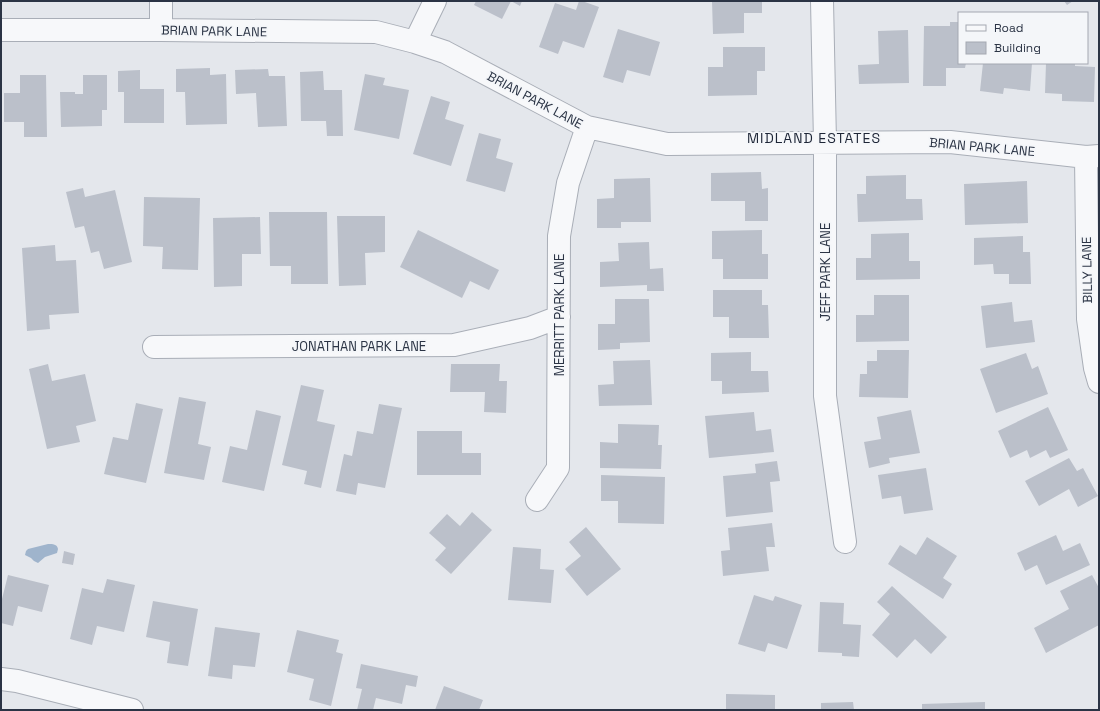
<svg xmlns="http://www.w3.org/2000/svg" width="1100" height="711" viewBox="0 0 1100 711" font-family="'Space Grotesk',sans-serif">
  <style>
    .water { fill: #9fb4cc }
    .building { fill: #bbc0ca }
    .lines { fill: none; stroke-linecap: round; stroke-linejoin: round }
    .minor-casing { stroke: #a9aeb7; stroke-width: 24 }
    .minor { stroke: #f7f8fa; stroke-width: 22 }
    .labels { text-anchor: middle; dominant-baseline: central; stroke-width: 3.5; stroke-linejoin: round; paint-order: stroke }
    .street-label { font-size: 13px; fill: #2b3445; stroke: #f4f6f9 }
    .neighbourhood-label { font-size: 14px; letter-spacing: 1px; fill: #1d2536; stroke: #f4f6f9 }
  </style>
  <rect width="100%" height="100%" fill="#e4e7ec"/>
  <!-- water -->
  <path class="water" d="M48,544C53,544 57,544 58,549L57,553L45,557L38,563L34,561L31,558L25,555L26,551L28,549Z"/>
  <!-- building -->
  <path class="building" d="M476,1H522L520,6L511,1L502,19L474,5Z
    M579,1H582L599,7L584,48L563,41L558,54L539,47L555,3L576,10Z
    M712,1H762V13H744V33L713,34Z
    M1064,1H1073L1067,5Z
    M950,22H959V63H966L965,68H946V86H923L924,26H950Z
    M618,29L660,42L650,76L627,70L623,83L603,77Z
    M908,30L909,83L859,84L858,65L879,64L878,31Z
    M723,47H765V71H757V95L708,96V67H723Z
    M983,63H1032L1030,91L1004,88L1003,94L980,91Z
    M1046,63H1075V66L1095,67L1094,102L1062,101V94L1045,93Z
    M210,68V75L226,74L227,124L186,125L185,92H176V69Z
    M268,69L269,76H285L287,126L258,127L256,93L236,94L235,70Z
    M140,70V89H164V123H124V92H118V71Z
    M323,71L324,90H342L343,136H327L326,121H301L300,72Z
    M365,74L385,78L383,85L409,90L399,139L354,130Z
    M20,75H46L47,137H24V122H4V93H20Z
    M83,75H107V110H102V126L61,127L60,92H75V94H83Z
    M431,96L450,102L445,119L464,125L451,166L413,154Z
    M479,133L501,139L496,158L513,163L505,192L466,181Z
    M761,172L762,189L768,188V221H745V201H711V173Z
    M906,175V199H922L923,220L858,222L857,194H866V176Z
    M650,178L651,222H621V228H597V199L614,198V179Z
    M1027,181L1028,223L965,225L964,184Z
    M83,188L85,197L115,190L132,262L104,269L99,251L91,253L84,226L75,228L66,192Z
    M144,197L200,198L198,270L162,269L163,247L143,246Z
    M269,212H327L328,284H291V266H270Z
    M337,216H385V252L365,253L366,285L339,286Z
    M260,217L261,254H242V286L214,287L213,218Z
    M418,230L499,270L489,290L470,281L462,298L400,267Z
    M762,230V254H768V279H723V259H712V231Z
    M909,233V261H920V279L856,280V258H871V234Z
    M1023,236V252H1030L1031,284H1009V274H994L993,264L974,265V238Z
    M649,242L650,269L663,268L664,291H647V285L600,287V262L619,261L618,243Z
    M55,245L56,261L76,260L79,313L49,315L50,329L27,331L22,248Z
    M713,290H762V305H768L769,338H729V317H713Z
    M874,295H909V341L856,342V315H874Z
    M615,299H649L650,342L620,343V349L598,350V324H615Z
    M1012,302L1014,322L1032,320L1035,342L986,348L981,306Z
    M877,350H909L908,398L859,397L860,374H867V361H877Z
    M751,352V371H768L769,392L722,394V381H711V353Z
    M1026,353L1032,369L1038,366L1048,394L996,413L980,369Z
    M650,360L652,405L599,406L598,385L614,384L613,361Z
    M48,364L52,381L85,374L96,421L76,426L80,442L47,449L29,369Z
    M451,364H500L499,381H507L506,413L484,412L485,392H450Z
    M301,385L324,390L317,421L335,425L321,488L304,484L307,471L282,465Z
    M179,397L206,402L198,444L211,447L204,480L164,473Z
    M136,403L163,409L146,483L104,474L113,437L128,440Z
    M379,404L402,408L385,488L358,483L356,495L336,491L344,454L352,456L357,431L373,434Z
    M1048,407L1068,450L1050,458L1046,450L1030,458L1027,450L1010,458L998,431Z
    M256,410L281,416L264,491L222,482L230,446L247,450Z
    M911,410L920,453L889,458L890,463L869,468L864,442L881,439L877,417Z
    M754,412L756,431L771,429L774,452L709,458L705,416Z
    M618,424L659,425L658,445H662L661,469L600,468V442L618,443Z
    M417,431H462V453H481V475H417Z
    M1069,458L1077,471L1083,468L1098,496L1078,507L1069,489L1039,506L1025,481Z
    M777,461L780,481L770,482L773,512L726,517L723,476L756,473L755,464Z
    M926,468L933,510L904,514L901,496L882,499L878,475Z
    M601,475L665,477L664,524L618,523V501H601Z
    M472,512L492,530L451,574L435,560L446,548L429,533L447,514L460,526Z
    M772,523L775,547H766L769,571L723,576L721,551L730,550L728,528Z
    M586,527L621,569L587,596L565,569L581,556L569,542Z
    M1056,535L1063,551L1080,543L1090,565L1046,585L1037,565L1025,571L1017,553Z
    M927,537L957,556L943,578L952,584L943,599L888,564L900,545L916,555Z
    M513,547L541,549L540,569L554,570L551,603L508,600Z
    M64,551L75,554L73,565L62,563Z
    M8,575L49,585L42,612L18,606L13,626L1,623V599H2Z
    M1092,575L1099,588V625L1046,653L1034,628L1069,609L1060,591Z
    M107,579L135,585L124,632L97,626L92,645L70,639L82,588L103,593Z
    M892,586L947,637L931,654L915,639L897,658L872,635L890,614L877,602Z
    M754,595L773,601L775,596L802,605L787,649L768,643L765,652L738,644Z
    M153,601L198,609L188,666L167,663L170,642L146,637Z
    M820,602L844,603L843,624L861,625L859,657L842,656V653L818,652Z
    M215,627L260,633L255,667L233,665L232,679L208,676Z
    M297,630L339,640L336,652L343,654L331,706L309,700L314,679L287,672Z
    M361,664L418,676L416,687L406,685L402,704L376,698L373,710H357L362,689L356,688Z
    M444,686L483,700L479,710H435Z
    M726,694L775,695V710H726Z
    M853,702L854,710H821V703Z
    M985,702V710H922V704Z"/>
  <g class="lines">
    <!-- minor casing -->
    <g class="minor-casing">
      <path id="minor" d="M161,1V30
        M822,1L825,142V396L845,542
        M1,30H161L376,32L415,42L445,52L587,127L667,144L950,142L1086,157L1099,156
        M415,42L435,1
        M1086,157L1088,319L1095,368L1099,382
        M154,347L454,345L530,328L559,317
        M537,500L558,468L559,236L568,183L587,127
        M1,679L17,681L132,710"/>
    </g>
    <!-- minor -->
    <use href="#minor" class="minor"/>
  </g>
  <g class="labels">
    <!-- street labels -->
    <g class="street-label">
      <text transform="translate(214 31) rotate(1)">BRIAN PARK LANE</text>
      <text transform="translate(535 100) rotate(28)">BRIAN PARK LANE</text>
      <text transform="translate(982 147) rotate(5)">BRIAN PARK LANE</text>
      <text transform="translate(1087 270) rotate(-91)">BILLY LANE</text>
      <text transform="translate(825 272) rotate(-90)">JEFF PARK LANE</text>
      <text transform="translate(559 315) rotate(-90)">MERRITT PARK LANE</text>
      <text x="359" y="346">JONATHAN PARK LANE</text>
    </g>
    <!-- neighbourhood labels -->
    <g class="neighbourhood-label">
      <text x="814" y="138">MIDLAND ESTATES</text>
    </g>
  </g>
  <!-- border -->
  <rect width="1100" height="711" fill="none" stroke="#2b3445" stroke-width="4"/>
  <!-- legend -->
  <rect x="958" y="12" width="130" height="52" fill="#f4f6f9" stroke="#a4a8b1"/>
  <rect x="966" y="25" width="20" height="6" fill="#f7f8fa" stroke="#a4a8b1"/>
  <text x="994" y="32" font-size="12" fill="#2b3445">Road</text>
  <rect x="966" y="42" width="20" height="12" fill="#bbc0ca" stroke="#a4a8b1"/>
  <text x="994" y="52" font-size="12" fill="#2b3445">Building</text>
</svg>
